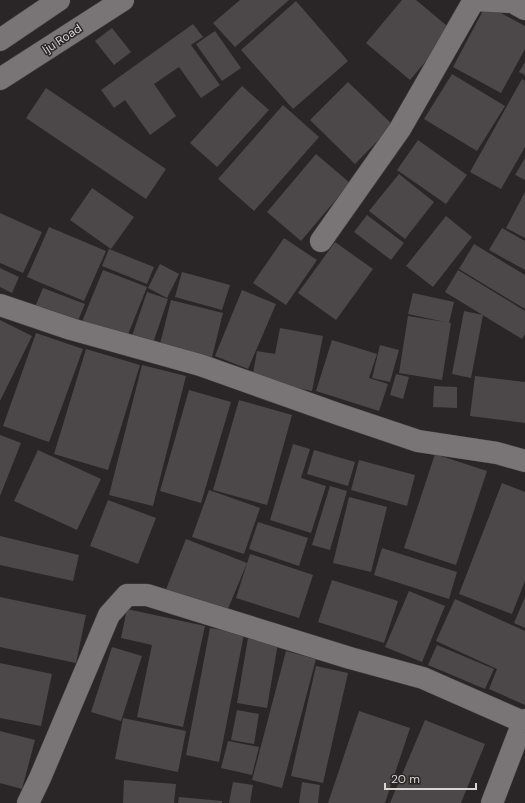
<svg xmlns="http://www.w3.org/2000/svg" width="525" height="803" viewBox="0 0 525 803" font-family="'DM Sans',sans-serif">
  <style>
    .building { fill: #4c4748 }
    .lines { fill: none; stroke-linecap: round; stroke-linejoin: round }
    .street-casing { stroke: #464343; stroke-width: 23 }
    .secondary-casing { stroke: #464343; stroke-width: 23 }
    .street { stroke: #797475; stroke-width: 22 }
    .secondary { stroke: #797475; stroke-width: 22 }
    .labels { text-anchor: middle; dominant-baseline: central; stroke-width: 3; stroke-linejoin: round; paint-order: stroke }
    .street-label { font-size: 12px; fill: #d9d6d6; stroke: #2a2627 }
  </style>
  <rect width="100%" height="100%" fill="#2a2627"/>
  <!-- building -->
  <path class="building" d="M240,0H289L235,47L213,23Z
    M402,0H416L452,30L410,80L366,43Z
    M296,1L348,61L293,109L241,50Z
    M486,5L525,26V49L501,93L453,67Z
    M193,24L203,37L191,45L220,85L201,98L179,67L154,84L176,116L150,135L125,100L114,108L101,90Z
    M112,28L131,52L114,65L95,41Z
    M215,31L241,68L222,81L196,44Z
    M525,62V75L519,72Z
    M452,74L505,106L477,151L424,119Z
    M522,79L525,81V147L501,189L470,172Z
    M348,82L393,125L355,164L310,120Z
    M242,86L269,110L217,167L190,143Z
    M46,88L166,169L146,199L26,118Z
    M283,105L319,137L254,211L218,179Z
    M418,140L467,175L446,204L397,170Z
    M316,154L350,183L301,241L267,212Z
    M525,158V180L515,175Z
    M399,174L434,202L405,239L369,211Z
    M92,188L134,217L111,249L70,220Z
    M525,192V238L506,228Z
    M0,213L42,232L23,273L0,263Z
    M367,215L404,243L391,260L354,232Z
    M446,216L472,237L433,287L406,266Z
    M49,227L106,251L84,301L27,277Z
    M502,228L525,241V270L489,250Z
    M284,238L317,260L286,305L253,283Z
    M335,242L373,269L336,320L298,293Z
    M474,244L525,275V309L459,269Z
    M109,249L154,267L147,284L102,266Z
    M160,264L179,274L167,298L148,288Z
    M0,268L19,277L12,293L0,287Z
    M103,270L147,287L125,342L81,324Z
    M458,270L525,311V334L522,339L445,292Z
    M182,272L230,285L222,310L175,297Z
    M43,288L85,304L77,323L35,307Z
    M242,290L276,304L248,369L215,356Z
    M147,292L168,299L151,349L130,342Z
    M413,293L454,302L449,323H451L442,380L399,373L408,316L445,322L408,314Z
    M171,300L223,313L211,361L159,348Z
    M464,311L483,315L471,378L452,374Z
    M0,320L32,336L0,401Z
    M280,328L323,336L312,391L252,379L257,351L275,354Z
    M36,333L83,349L49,442L3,426Z
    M332,340L377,354L369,378L388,384L379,411L316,391Z
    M380,345L399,350L390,382L372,378Z
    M86,349L140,365L108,470L54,454Z
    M142,365L186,376L153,506L109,495Z
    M396,374L409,377L403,399L390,395Z
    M475,376L525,382V423L470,416Z
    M434,386L457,387V408L433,407Z
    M189,390L231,402L201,503L160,491Z
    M239,400L292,415L267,505L213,490Z
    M0,435L21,443L0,496Z
    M293,444L310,449L301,478L326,486L311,533L270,520Z
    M38,450L101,479L77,530L14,501Z
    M314,450L355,462L348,486L307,474Z
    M435,454L487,471L456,565L404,548Z
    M359,460L415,475L407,506L351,490Z
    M502,483L525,492V581L512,614L459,594Z
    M330,486L347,491L330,550L312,545Z
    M209,490L260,508L244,554L192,537Z
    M349,497L387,507L371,572L333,563Z
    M108,500L156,518L138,564L90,546Z
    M258,522L308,538L299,566L249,549Z
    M0,536L79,555L73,581L0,565Z
    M186,539L247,563L225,616L165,592Z
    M382,548L457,572L449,599L374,575Z
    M250,554L313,575L299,618L236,598Z
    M332,580L398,601L384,643L318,622Z
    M409,591L445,606L422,662L385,647Z
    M0,597L86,615L76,663L0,647Z
    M525,597V628L514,623Z
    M455,599L525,631V705L489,689L497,669L436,641Z
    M127,609L205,626L183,727L137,717L152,645L121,638Z
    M210,628L244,634L219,762L186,755Z
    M248,638L278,643L267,708L237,703Z
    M437,645L494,669L485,689L428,665Z
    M112,647L142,656L121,721L91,712Z
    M286,651L316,659L282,788L252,780Z
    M0,663L52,674L41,726L0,718Z
    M316,666L348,673L323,783L291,776Z
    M237,710L259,714L254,744L231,740Z
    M359,711L410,728L385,803H328Z
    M123,718L186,731L178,772L115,759Z
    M425,720L485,744L461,803H390Z
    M0,731L35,740L22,789L0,783Z
    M228,741L259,747L252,775L221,768Z
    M124,780L176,784L174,803H123Z
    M233,782L253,785L250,803H229Z
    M302,782L320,785L318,803H299Z
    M179,797L222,801V803H178Z"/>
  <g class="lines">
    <!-- street casing -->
    <g class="street-casing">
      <path id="street" d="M473,0L512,2L525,9
        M321,241L400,129L474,0
        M0,305L71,329L200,365L338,414L418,441L497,453L525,461
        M28,803L40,778L109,615L127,595H147L350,658L423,678L523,722
        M492,803L523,722L525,720"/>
    </g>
    <!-- secondary casing -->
    <g class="secondary-casing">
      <path id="secondary" d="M0,40L59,0
        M0,79L123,0"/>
    </g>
    <!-- street -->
    <use href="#street" class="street"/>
    <!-- secondary -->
    <use href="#secondary" class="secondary"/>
  </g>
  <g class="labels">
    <!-- street labels -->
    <g class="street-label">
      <text transform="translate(62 39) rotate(-33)">Iju Road</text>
    </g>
  </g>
  <!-- scale -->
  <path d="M385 783v6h91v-6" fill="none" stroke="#d9d6d6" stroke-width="2"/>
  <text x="391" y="783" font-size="12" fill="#d9d6d6" stroke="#2a2627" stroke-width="3" paint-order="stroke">20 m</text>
</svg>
